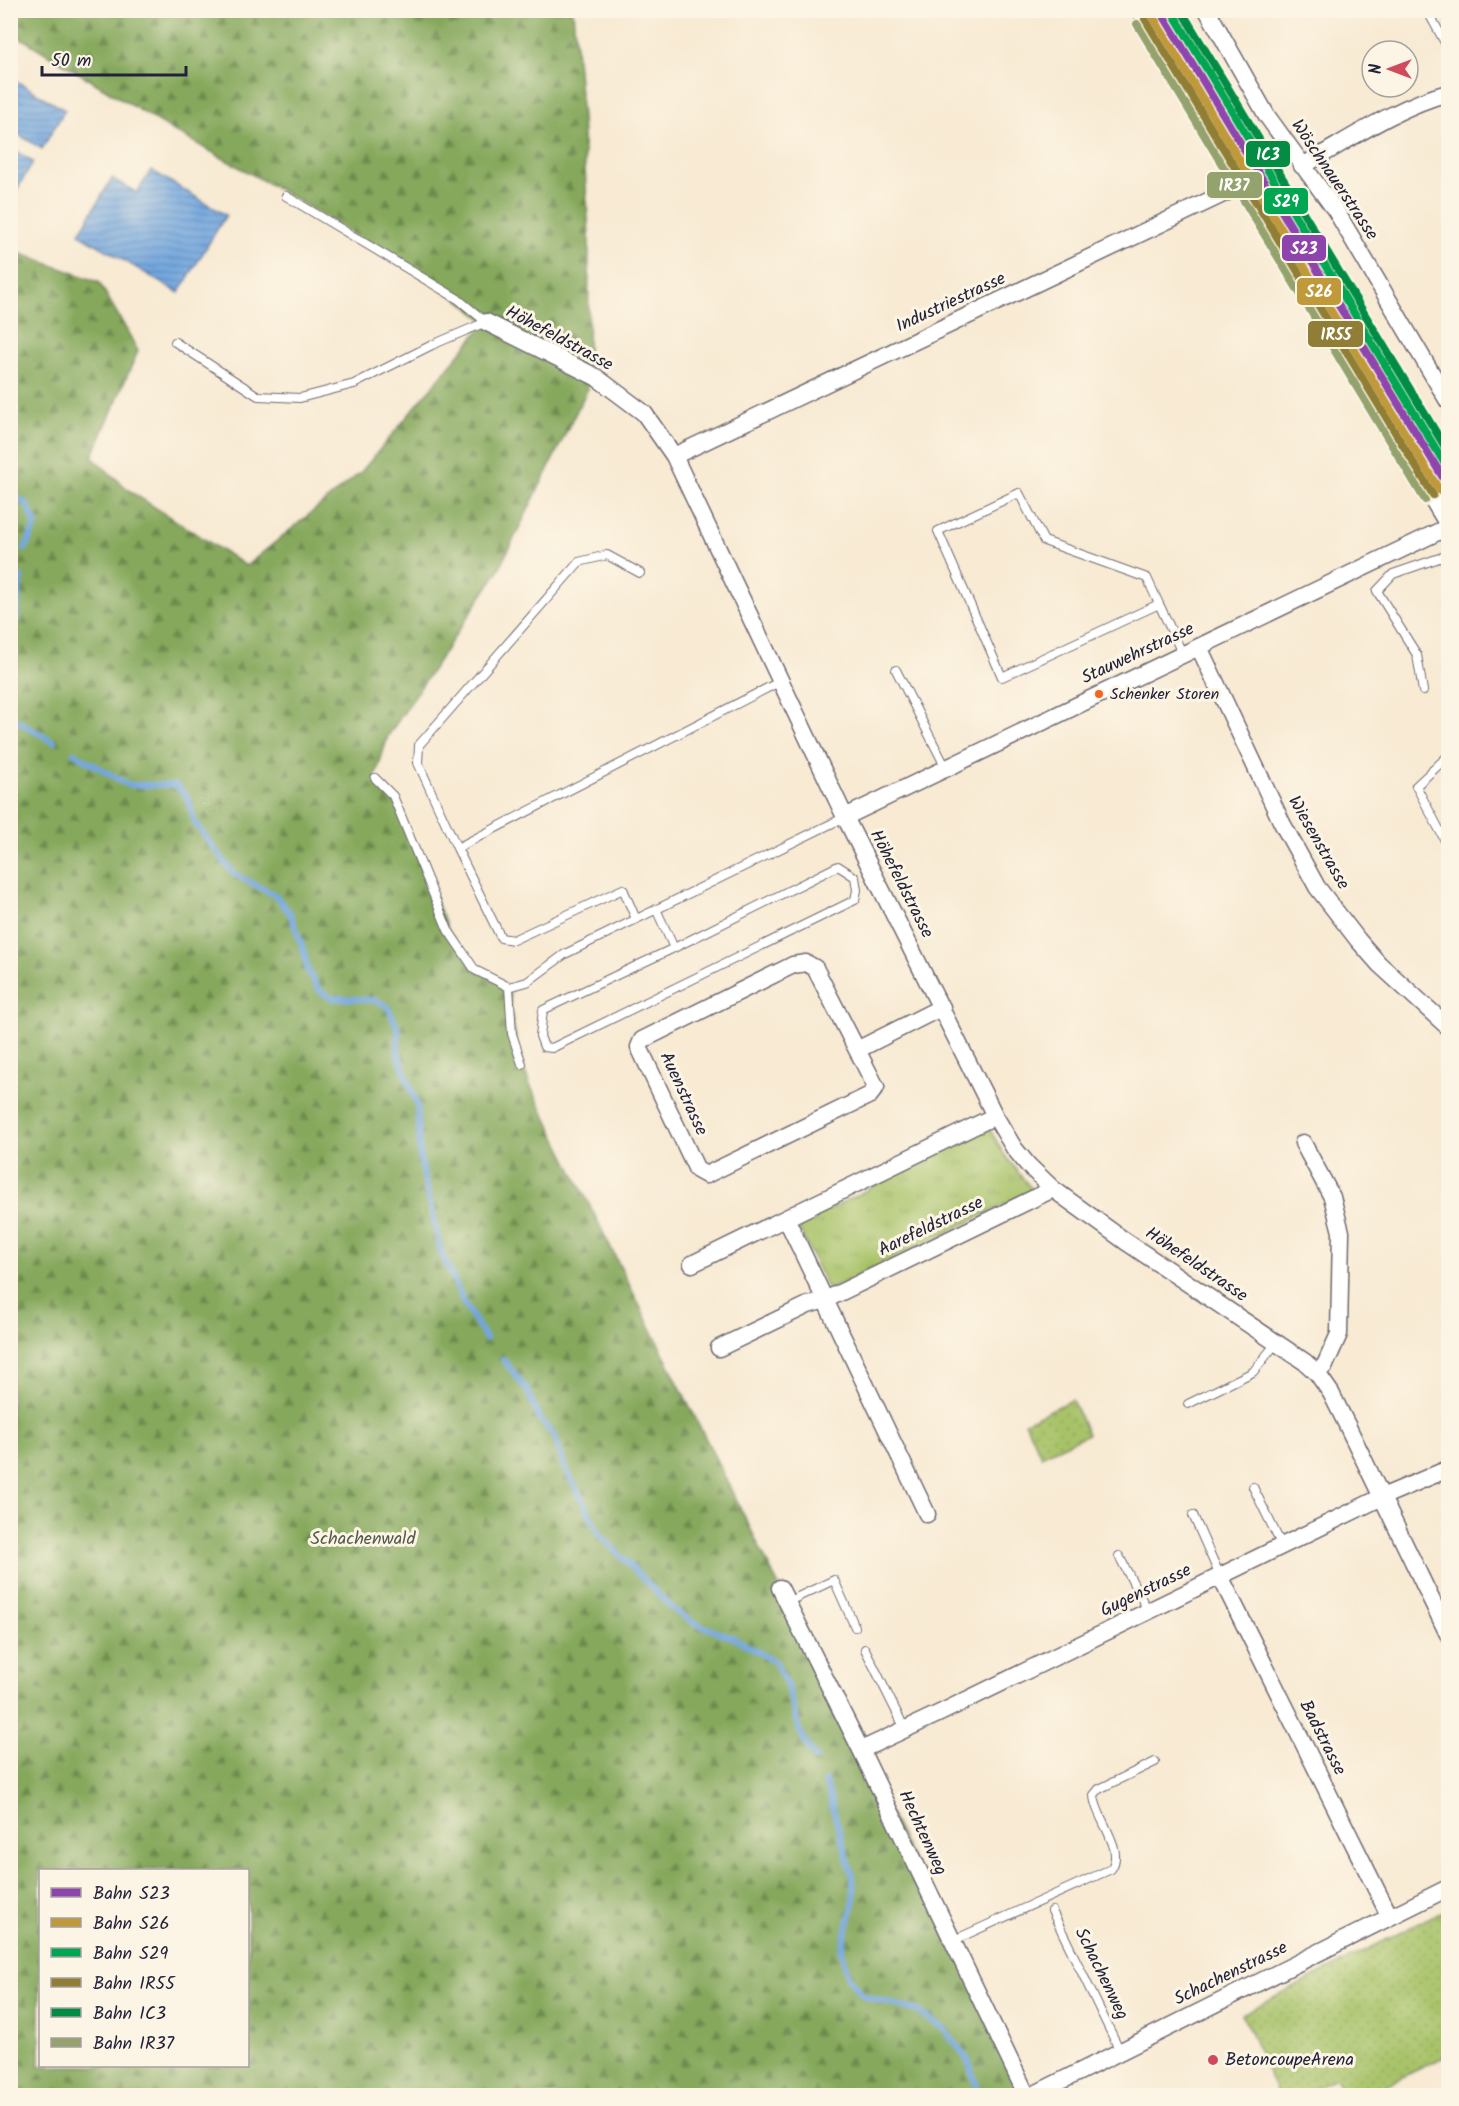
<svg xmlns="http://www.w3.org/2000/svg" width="1459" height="2106" viewBox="0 0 1459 2106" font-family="Kalam,sans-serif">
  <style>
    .grass { fill: url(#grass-tufts); stroke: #647252; stroke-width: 1.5 }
    .forest { fill: url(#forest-firs); stroke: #54654c; stroke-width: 1.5; fill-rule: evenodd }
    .park { fill: url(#park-dots); stroke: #647252; stroke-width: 1.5 }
    .water { fill: url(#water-rules); stroke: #4a648c; stroke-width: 1.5 }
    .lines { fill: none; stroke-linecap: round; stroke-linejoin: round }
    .stream { stroke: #72a6de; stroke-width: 6 }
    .lane-casing { stroke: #6d6870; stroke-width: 10 }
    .street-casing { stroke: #6d6870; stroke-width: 19 }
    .lane { stroke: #fff; stroke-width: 8 }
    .street { stroke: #fff; stroke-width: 16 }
    .rail-1-casing { stroke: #fcf5e5; stroke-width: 12 }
    .rail-2-casing { stroke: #fcf5e5; stroke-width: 12 }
    .rail-3-casing { stroke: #fcf5e5; stroke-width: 12 }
    .rail-4-casing { stroke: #fcf5e5; stroke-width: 12 }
    .rail-5-casing { stroke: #fcf5e5; stroke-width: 12 }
    .rail-6-casing { stroke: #fcf5e5; stroke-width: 12 }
    .rail-1 { stroke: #8e44ad; stroke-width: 8 }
    .rail-2 { stroke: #c0993b; stroke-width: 8 }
    .rail-3 { stroke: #00a651; stroke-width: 8 }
    .rail-4 { stroke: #917e36; stroke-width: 8 }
    .rail-5 { stroke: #048c45; stroke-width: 8 }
    .rail-6 { stroke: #94a26e; stroke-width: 8 }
    .bus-dot { fill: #f26522; stroke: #fcf5e5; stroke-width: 2 }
    .poi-dot { fill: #d1495b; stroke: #fcf5e5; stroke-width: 2 }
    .labels { text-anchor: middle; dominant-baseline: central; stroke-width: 6; stroke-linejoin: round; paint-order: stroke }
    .bus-label { font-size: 16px; fill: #22223b; stroke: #fcf5e5; text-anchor: start }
    .street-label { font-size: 18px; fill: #22223b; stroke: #fcf5e5 }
    .park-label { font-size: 18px; fill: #515a4b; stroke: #fcf5e5 }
    .poi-label { font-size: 18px; fill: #22223b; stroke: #fcf5e5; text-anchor: start }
    .line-badge { stroke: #fcf5e5; stroke-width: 2 }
    .badge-label { font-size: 16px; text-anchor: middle; font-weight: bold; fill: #fff }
  </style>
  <defs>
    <pattern id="grass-tufts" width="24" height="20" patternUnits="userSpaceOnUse" patternTransform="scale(1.5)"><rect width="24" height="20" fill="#a7c268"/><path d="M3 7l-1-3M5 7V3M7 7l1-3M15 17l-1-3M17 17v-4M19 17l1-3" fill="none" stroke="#8fa65b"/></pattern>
    <pattern id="forest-firs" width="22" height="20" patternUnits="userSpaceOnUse" patternTransform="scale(1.5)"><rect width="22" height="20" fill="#85a85c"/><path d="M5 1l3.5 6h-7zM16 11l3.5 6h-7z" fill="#6c884d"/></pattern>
    <pattern id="park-dots" width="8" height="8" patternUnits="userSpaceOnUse" patternTransform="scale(1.5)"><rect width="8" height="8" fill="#a7c268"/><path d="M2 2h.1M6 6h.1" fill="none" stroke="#8fa65b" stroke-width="1.8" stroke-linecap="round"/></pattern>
    <pattern id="water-rules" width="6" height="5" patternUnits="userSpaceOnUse" patternTransform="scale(1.5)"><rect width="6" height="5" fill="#72a6de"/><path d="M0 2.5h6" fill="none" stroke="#5d87b5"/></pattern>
  </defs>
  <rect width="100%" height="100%" fill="#fcf5e5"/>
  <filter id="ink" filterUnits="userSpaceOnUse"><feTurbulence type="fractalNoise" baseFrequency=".0167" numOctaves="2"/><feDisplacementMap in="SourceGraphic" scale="12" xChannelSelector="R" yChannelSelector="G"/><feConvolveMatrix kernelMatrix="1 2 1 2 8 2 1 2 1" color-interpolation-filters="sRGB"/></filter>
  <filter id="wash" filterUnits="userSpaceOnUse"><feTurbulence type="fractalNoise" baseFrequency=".008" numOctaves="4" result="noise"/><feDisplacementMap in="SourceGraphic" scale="24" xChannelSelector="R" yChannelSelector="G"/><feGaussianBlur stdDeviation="1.35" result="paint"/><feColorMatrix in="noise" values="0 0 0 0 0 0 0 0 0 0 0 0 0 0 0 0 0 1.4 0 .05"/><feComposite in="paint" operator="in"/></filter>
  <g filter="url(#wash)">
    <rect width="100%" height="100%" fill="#f8ead3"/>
    <!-- grass -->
    <path class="grass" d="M988,1126L1004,1154L1033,1191L828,1290L798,1226Z"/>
    <!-- forest -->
    <path class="forest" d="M11,10L573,11L582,118L589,236L588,388L497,573L388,736L375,778L393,796L448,930L475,970L509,987C511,1021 517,1053 530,1085L780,1588L1027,2095H11V250L99,282L125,327L138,351L92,457L131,492L246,566L361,472L486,322L458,299L287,194L174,131L11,32ZM40,1870H248V2066H40Z"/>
    <!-- park -->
    <path class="park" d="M1072,1400L1088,1434L1041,1456L1025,1422Z
      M1448,1908V2055L1365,2095H1344L1336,2078L1299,2095H1278L1242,2014Z"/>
    <!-- water -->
    <path class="water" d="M10,77L65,110L42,149L11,130Z
      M11,148L33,162L11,200Z
      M151,170L226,215L179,293L79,234L112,178L137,193Z"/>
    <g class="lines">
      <!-- stream -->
      <path class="stream" d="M10,495L26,503L36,524L25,549
        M10,635L16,619L21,577
        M10,717L54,742
        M74,753L128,785H176L187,797L195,823L234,874L275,895L290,913L303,948L308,971L319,990L331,998L376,1000L388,1007L398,1029V1054L417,1105L420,1158L441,1252L464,1303L486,1339
        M503,1359L527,1390L539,1418L555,1437L564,1466L601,1536L674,1610L694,1623L734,1638L775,1662L787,1685L798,1727L806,1744L816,1759
        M825,1781L853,1878L854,1901L841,1951L849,1979L864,1996L918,2011L944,2029L968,2060L980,2096"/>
    </g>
  </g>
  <g filter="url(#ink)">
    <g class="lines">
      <!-- lane casing -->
      <g class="lane-casing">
        <path id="lane" d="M1427,10L1448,48
          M175,342L258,396L300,398L354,384L432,345L486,322L458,299L286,196
          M1159,604L1147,578L1044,541L1019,493L938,531L1002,677L1159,604L1183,655
          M896,670L946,768
          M1423,691L1417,655L1377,591L1393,574L1448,555
          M1448,756L1416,786L1448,846
          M375,778L393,796L448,930L475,970L509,987L527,982L565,954L845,817
          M457,848L418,763L419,745L579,562L607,555L640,573
          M838,866L855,877L857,890L855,900L552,1048L544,1047L540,1036L543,1010L674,948Z
          M656,909L674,948
          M636,919L623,889L513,940L501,938L457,848L781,681
          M509,987L512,1034L522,1064
          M1188,1404L1253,1372L1277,1342
          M1253,1487L1282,1546
          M1193,1515L1220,1576
          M1119,1556L1148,1611
          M787,1602L834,1580L855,1627
          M865,1649L905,1729
          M1052,1911L1120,2051
          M952,1941L1111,1869C1126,1849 1095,1818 1094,1795L1099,1789L1155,1762"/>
      </g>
      <!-- street casing -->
      <g class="street-casing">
        <path id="street" d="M1140,10L1448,525
          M1207,10L1267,116L1336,211L1448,401
          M1302,166C1349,140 1396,107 1448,93
          M486,322L596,377L644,413L674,456L845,817L995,1116L1014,1148L1028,1165L1053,1189L1125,1241L1305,1362L1317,1373L1331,1393L1347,1425L1448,1634
          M674,456L1244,184
          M1199,647L1282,823L1317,887L1358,940L1379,964L1448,1027
          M845,817L1448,527
          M806,963L815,968L876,1087L870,1095L706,1175L697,1170L639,1047L642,1040L793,965Z
          M857,1050L942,1007
          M1303,1143L1332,1197L1341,1232L1339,1334L1325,1365L1317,1373
          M786,1218L927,1514
          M692,1264L995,1116
          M719,1348L808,1305L825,1300L1053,1189
          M1220,1576L1390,1917
          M780,1588L861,1750L1027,2096
          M861,1750L942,1712L1382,1497L1448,1469
          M1031,2096L1448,1888"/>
      </g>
      <!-- lane -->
      <use href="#lane" class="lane"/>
      <!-- street -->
      <use href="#street" class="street"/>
      <!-- rail-1 casing -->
      <g class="rail-1-casing">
        <path id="rail-1" d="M1160,10L1448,486"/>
      </g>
      <!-- rail-2 casing -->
      <g class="rail-2-casing">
        <path id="rail-2" d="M1152,15L1440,491"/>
      </g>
      <!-- rail-3 casing -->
      <g class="rail-3-casing">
        <path id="rail-3" d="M1171,10L1448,469"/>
      </g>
      <!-- rail-4 casing -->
      <g class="rail-4-casing">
        <path id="rail-4" d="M1145,19L1433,495"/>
      </g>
      <!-- rail-5 casing -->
      <g class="rail-5-casing">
        <path id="rail-5" d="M1181,10L1448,452"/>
      </g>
      <!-- rail-6 casing -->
      <g class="rail-6-casing">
        <path id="rail-6" d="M1137,24L1425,500"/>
      </g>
      <!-- rail-1 -->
      <use href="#rail-1" class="rail-1"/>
      <!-- rail-2 -->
      <use href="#rail-2" class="rail-2"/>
      <!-- rail-3 -->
      <use href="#rail-3" class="rail-3"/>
      <!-- rail-4 -->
      <use href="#rail-4" class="rail-4"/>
      <!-- rail-5 -->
      <use href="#rail-5" class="rail-5"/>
      <!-- rail-6 -->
      <use href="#rail-6" class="rail-6"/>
    </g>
  </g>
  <!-- markers -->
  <circle class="bus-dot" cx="1099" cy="694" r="5"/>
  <circle class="poi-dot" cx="1213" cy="2060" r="6"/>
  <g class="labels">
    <!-- bus labels -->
    <g class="bus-label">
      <text x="1110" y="694">Schenker Storen</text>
    </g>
    <!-- street labels -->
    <g class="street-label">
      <text transform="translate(1334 180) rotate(56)">Wöschnauerstrasse</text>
      <text transform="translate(951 303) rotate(-25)">Industriestrasse</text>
      <text transform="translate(559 339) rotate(28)">Höhefeldstrasse</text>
      <text transform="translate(1138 654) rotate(-25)">Stauwehrstrasse</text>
      <text transform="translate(1318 843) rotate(60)">Wiesenstrasse</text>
      <text transform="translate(901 884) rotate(63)">Höhefeldstrasse</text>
      <text transform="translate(683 1094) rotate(65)">Auenstrasse</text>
      <text transform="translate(931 1227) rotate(-26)">Aarefeldstrasse</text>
      <text transform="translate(1196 1265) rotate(34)">Höhefeldstrasse</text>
      <text transform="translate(1146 1591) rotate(-26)">Gugenstrasse</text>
      <text transform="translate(1322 1738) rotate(63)">Badstrasse</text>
      <text transform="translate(922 1833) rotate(65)">Hechtenweg</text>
      <text transform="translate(1101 1974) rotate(64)">Schachenweg</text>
      <text transform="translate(1231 1974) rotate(-26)">Schachenstrasse</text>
    </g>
    <!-- park labels -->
    <g class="park-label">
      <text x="363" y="1539">Schachenwald</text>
    </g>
    <!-- poi labels -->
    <g class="poi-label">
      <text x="1225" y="2060">BetoncoupeArena</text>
    </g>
  </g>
  <g class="line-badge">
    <rect x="1245" y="140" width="46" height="28" rx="6" fill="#048c45"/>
    <rect x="1206" y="171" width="57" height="28" rx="6" fill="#94a26e"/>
    <rect x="1263" y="187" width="46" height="28" rx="6" fill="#00a651"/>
    <rect x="1281" y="234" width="46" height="28" rx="6" fill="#8e44ad"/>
    <rect x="1296" y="277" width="46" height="29" rx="6" fill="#c0993b"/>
    <rect x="1307" y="320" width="57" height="28" rx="6" fill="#917e36"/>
  </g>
  <g class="badge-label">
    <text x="1268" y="160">IC3</text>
    <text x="1234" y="191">IR37</text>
    <text x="1286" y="207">S29</text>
    <text x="1304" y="254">S23</text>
    <text x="1319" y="297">S26</text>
    <text x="1336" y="340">IR55</text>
  </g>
  <!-- margin -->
  <rect width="1459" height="2106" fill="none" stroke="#fcf5e5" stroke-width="36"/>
  <!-- legend -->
  <rect x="39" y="1869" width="210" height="198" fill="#fcf5e5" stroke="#a5a1a1" stroke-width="1.5"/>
  <rect x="51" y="1888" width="30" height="9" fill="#8e44ad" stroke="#a5a1a1" stroke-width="1.5"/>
  <text x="93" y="1899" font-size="18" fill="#22223b">Bahn S23</text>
  <rect x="51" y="1918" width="30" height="9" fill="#c0993b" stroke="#a5a1a1" stroke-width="1.5"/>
  <text x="93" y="1929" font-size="18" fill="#22223b">Bahn S26</text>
  <rect x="51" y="1948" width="30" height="9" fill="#00a651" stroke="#a5a1a1" stroke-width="1.5"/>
  <text x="93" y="1959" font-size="18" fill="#22223b">Bahn S29</text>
  <rect x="51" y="1978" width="30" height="9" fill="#917e36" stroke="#a5a1a1" stroke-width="1.5"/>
  <text x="93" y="1989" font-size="18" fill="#22223b">Bahn IR55</text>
  <rect x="51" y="2008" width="30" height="9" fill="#048c45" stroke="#a5a1a1" stroke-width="1.5"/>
  <text x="93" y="2019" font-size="18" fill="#22223b">Bahn IC3</text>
  <rect x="51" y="2038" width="30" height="9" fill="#94a26e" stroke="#a5a1a1" stroke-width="1.5"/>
  <text x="93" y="2049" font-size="18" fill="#22223b">Bahn IR37</text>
  <!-- north arrow -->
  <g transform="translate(1390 69) rotate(270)"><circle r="28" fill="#fcf5e5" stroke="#a5a1a1" stroke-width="1.5"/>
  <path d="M0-4.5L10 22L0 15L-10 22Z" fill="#d1495b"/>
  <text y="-9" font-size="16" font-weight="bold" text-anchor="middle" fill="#22223b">N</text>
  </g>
  <!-- scale -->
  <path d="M42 66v9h144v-9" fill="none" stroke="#22223b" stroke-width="3"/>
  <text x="51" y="66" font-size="18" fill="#22223b" stroke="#fcf5e5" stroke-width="4.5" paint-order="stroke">50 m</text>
</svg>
